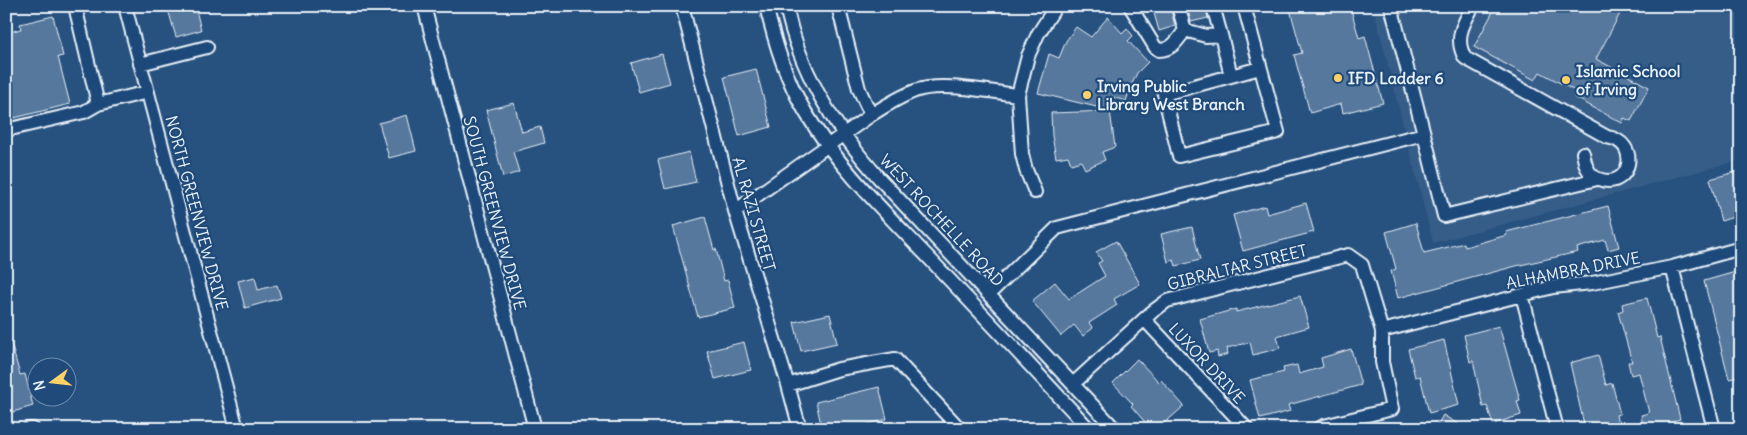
<svg xmlns="http://www.w3.org/2000/svg" width="1747" height="435" viewBox="0 0 1747 435" font-family="Delius,sans-serif">
  <style>
    .built { fill: #355d88 }
    .building { fill: #57789d; stroke: #e8f1f8 }
    .lines { fill: none; stroke-linecap: round; stroke-linejoin: round }
    .minor-casing { stroke: #e8f1f8; stroke-width: 16 }
    .minor { stroke: #1f4a7a; stroke-width: 12 }
    .poi-dot { fill: #ffd166; stroke: #1f4a7a; stroke-width: 2 }
    .labels { text-anchor: middle; dominant-baseline: central; stroke-width: 4.5; stroke-linejoin: round; paint-order: stroke }
    .poi-label { font-size: 16px; font-weight: bold; fill: #e8f1f8; stroke: #1f4a7a; text-anchor: start }
    .street-label { font-size: 16px; fill: #e8f1f8; stroke: #1f4a7a }
  </style>
  <rect width="100%" height="100%" fill="#27517f"/>
  <filter id="ink" filterUnits="userSpaceOnUse"><feTurbulence type="fractalNoise" baseFrequency=".02" numOctaves="2"/><feDisplacementMap in="SourceGraphic" scale="10" xChannelSelector="R" yChannelSelector="G"/><feConvolveMatrix kernelMatrix="1 2 1 2 8 2 1 2 1" color-interpolation-filters="sRGB"/></filter>
  <g filter="url(#ink)">
    <!-- built -->
    <path class="built" d="M1373,6H1741V160L1433,243Z"/>
    <!-- building -->
    <path class="building" d="M167,6H195L201,30L176,37Z
      M1152,6H1170L1175,26L1159,31Z
      M1187,6H1205L1208,18L1191,22Z
      M1289,6H1350L1359,38L1365,36L1383,103L1343,113L1341,104L1310,113L1294,55L1302,53Z
      M1496,6H1624L1596,59L1649,87L1631,121L1624,118L1622,123L1574,97L1577,92L1540,72L1535,80L1474,47Z
      M53,16L63,56L58,57L70,104L14,118L6,88V33L21,29L20,24Z
      M1108,17L1122,33L1127,28L1133,36L1128,41L1148,62L1137,73L1131,86L1126,101L1112,97L1109,110L1038,93L1049,54L1059,58L1066,41L1076,27L1091,37Z
      M662,54L670,83L639,92L631,63Z
      M756,69L771,127L739,136L724,77Z
      M514,103L522,132L540,127L544,143L513,152L519,172L503,177L486,110Z
      M1110,111L1115,147L1102,152L1105,160L1085,169L1081,161L1071,164L1068,156L1056,158L1052,136L1051,113Z
      M407,115L416,151L389,158L379,123Z
      M689,152L696,182L665,189L658,160Z
      M1739,171L1741,179V207L1735,208L1737,216L1721,221L1710,179Z
      M1306,203L1314,232L1243,251L1233,215L1265,206L1267,214Z
      M1608,206L1619,247L1608,250L1605,240L1577,248L1578,252L1516,266L1398,298L1391,271L1396,269L1386,232L1416,223L1424,253L1464,243L1465,247L1507,235L1506,232Z
      M705,217L714,250L716,249L724,281L728,280L735,308L698,317L673,226Z
      M1192,227L1200,260L1176,266L1174,260L1168,262L1161,234Z
      M1116,241L1140,284L1114,299L1117,305L1089,323L1093,328L1083,336L1074,325L1061,336L1032,301L1055,282L1069,299L1105,276L1098,263L1102,261L1096,252Z
      M1739,271L1741,277V376L1729,379L1704,281Z
      M255,277L258,290L277,285L281,298L245,308L238,281Z
      M1300,296L1309,327L1277,336L1280,348L1253,355L1250,342L1227,348L1228,354L1218,357L1217,351L1209,353L1200,319L1236,309V312Z
      M1647,298L1657,338L1660,337L1680,419L1674,421L1676,429H1644L1641,415L1649,413L1639,373L1631,375L1628,362H1632L1618,312L1623,310L1622,304Z
      M830,314L837,343L801,351L794,322Z
      M1499,326L1520,400L1517,401L1521,415L1493,424L1487,406L1483,407L1473,361L1470,362L1464,335Z
      M6,336H9L20,375L25,374L33,406L6,414Z
      M1444,340L1459,405L1429,413L1420,376L1415,377L1408,349Z
      M744,342L751,370L715,379L707,351Z
      M1351,349L1361,385L1288,405L1290,411L1260,419L1250,380L1284,372L1283,368L1297,365L1299,374L1323,367L1321,358Z
      M1598,355L1606,385L1612,383L1620,414L1616,415L1619,429H1585L1570,363Z
      M1137,359L1159,382L1161,380L1184,406L1158,429H1151L1131,406L1133,404L1113,383Z
      M879,387L887,419L851,429H822L816,402Z
      M1443,415L1466,429H1435Z"/>
    <g class="lines">
      <!-- minor casing -->
      <g class="minor-casing">
        <path id="minor" d="M75,6L98,104L148,92
          M125,6L237,429
          M424,6L535,429
          M682,6L735,211L788,385L800,429
          M766,6C775,43 786,80 806,113C838,167 885,212 928,257C982,314 1036,371 1089,429
          M786,6C799,70 835,129 878,177L1115,429
          M838,6L859,89L871,115
          M1130,6L1155,47L1159,50C1172,50 1178,40 1185,30L1178,6
          M1473,6C1463,24 1454,39 1465,58L1607,137C1641,142 1631,188 1602,180C1595,179 1590,174 1587,168C1585,164 1584,158 1583,153
          M1185,30L1206,36L1221,35L1213,6
          M1221,35L1231,76L1164,94L1179,156L1278,132L1244,6
          M140,64L207,47
          M1231,76L1260,68
          M6,130L84,112L98,104
          M1424,134L1444,216L1597,179
          M1035,192L1026,170L1022,154L1018,95L1028,56L1038,34L1056,6
          M735,211L871,115C885,106 899,97 915,91C939,81 991,92 1018,95
          M1672,267L1714,429
          M989,294L1057,228L1424,134L1391,6
          M1522,295L1557,429
          M1144,319L1247,429
          M1382,331L1553,287L1592,283L1672,267L1741,248
          M1074,383L1152,312L1167,301L1348,255L1362,265L1382,331V362L1392,409L1324,426L1318,429
          M788,385L839,369L895,359L960,429
          M29,429H33"/>
      </g>
      <!-- minor -->
      <use href="#minor" class="minor"/>
    </g>
  </g>
  <!-- markers -->
  <g class="poi-dot">
    <circle cx="1338" cy="78" r="5"/>
    <circle cx="1566" cy="80" r="5"/>
    <circle cx="1087" cy="95" r="5"/>
  </g>
  <g class="labels">
    <!-- poi labels -->
    <g class="poi-label">
      <text x="1576" y="71">Islamic School<tspan x="1576" dy="18">of Irving</tspan></text>
      <text x="1348" y="78">IFD Ladder 6</text>
      <text x="1097" y="86">Irving Public<tspan x="1097" dy="18">Library West Branch</tspan></text>
    </g>
    <!-- street labels -->
    <g class="street-label">
      <text transform="translate(197 213) rotate(75)">NORTH GREENVIEW DRIVE</text>
      <text transform="translate(495 213) rotate(75)">SOUTH GREENVIEW DRIVE</text>
      <text transform="translate(754 214) rotate(74)">AL RAZI STREET</text>
      <text transform="translate(942 220) rotate(47)">WEST ROCHELLE ROAD</text>
      <text transform="translate(1237 267) rotate(-14)">GIBRALTAR STREET</text>
      <text transform="translate(1573 270) rotate(-11)">ALHAMBRA DRIVE</text>
      <text transform="translate(1207 363) rotate(47)">LUXOR DRIVE</text>
    </g>
  </g>
  <!-- margin -->
  <rect width="1747" height="435" fill="none" stroke="#1f4a7a" stroke-width="25"/>
  <rect x="12" y="12" width="1722" height="410" fill="none" stroke="#e8f1f8" stroke-width="2" filter="url(#ink)"/>
  <!-- north arrow -->
  <g transform="translate(52 382) rotate(255)"><circle r="24" fill="#1f4a7a" stroke="#6f8dac"/>
  <path d="M0-4L9 19L0 12L-9 19Z" fill="#ffd166"/>
  <text y="-8" font-size="14" font-weight="bold" text-anchor="middle" fill="#e8f1f8">N</text>
  </g>
</svg>
